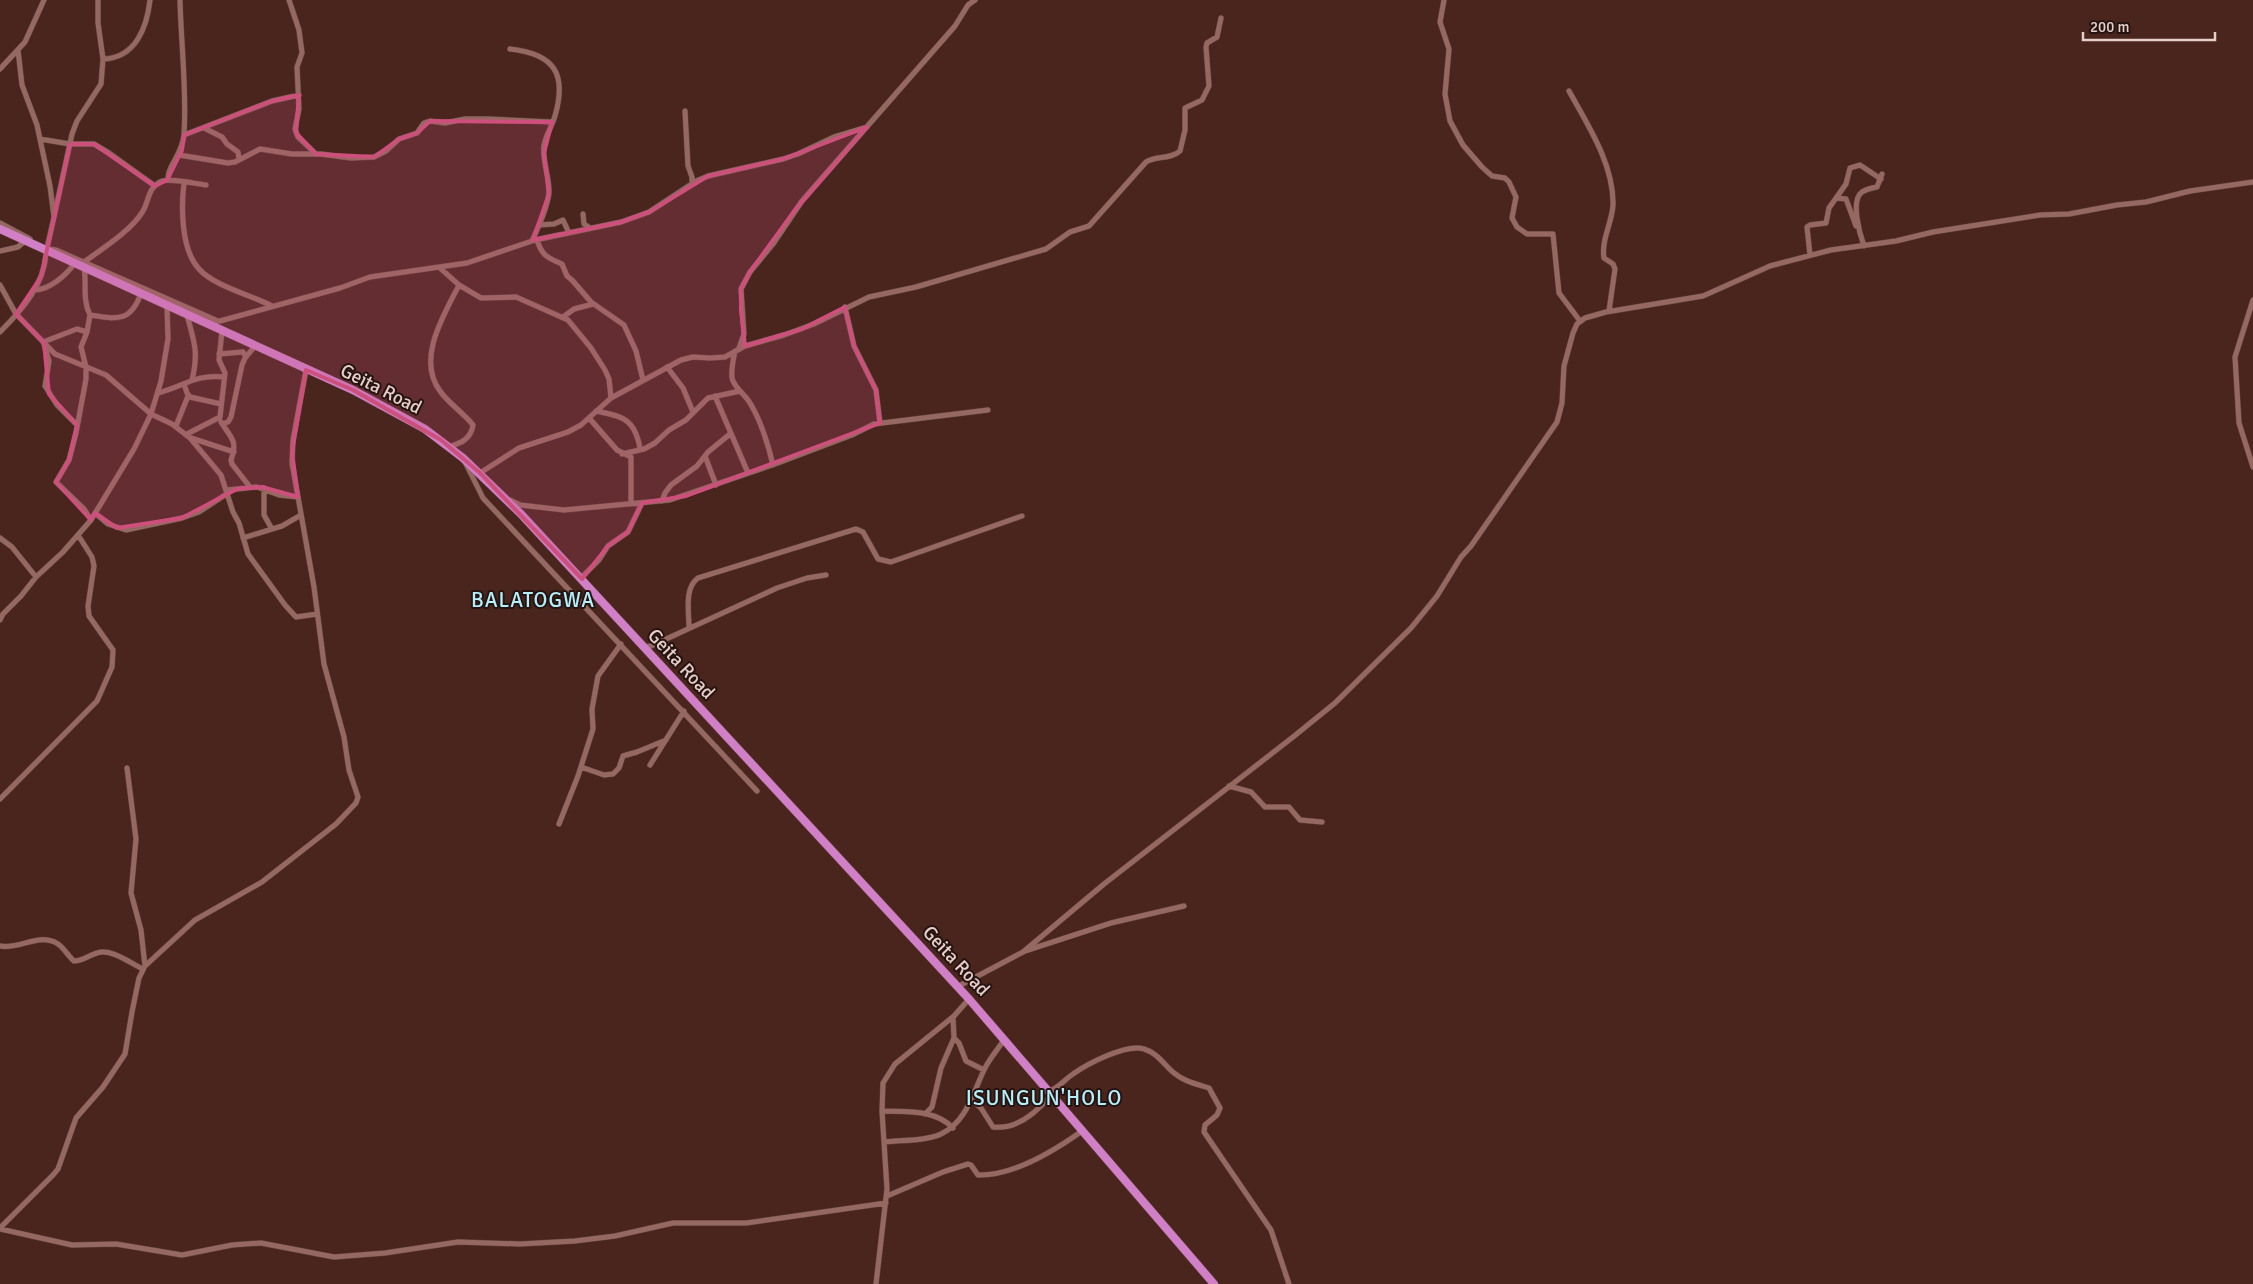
<svg xmlns="http://www.w3.org/2000/svg" width="2253" height="1284" viewBox="0 0 2253 1284" font-family="Signika,sans-serif">
  <style>
    .lines { fill: none; stroke-linecap: round; stroke-linejoin: round }
    .minor-casing { stroke: #63423d; stroke-width: 6 }
    .highway-casing { stroke: #63423d; stroke-width: 9 }
    .minor { stroke: #956961; stroke-width: 5 }
    .highway { stroke: #d17fc7; stroke-width: 8 }
    .marked { fill: #cd4f7c; fill-opacity: 0.2; stroke: #cd4f7c; stroke-width: 4; stroke-linejoin: round }
    .labels { text-anchor: middle; dominant-baseline: central; stroke-width: 4; stroke-linejoin: round; paint-order: stroke }
    .street-label { font-size: 19px; fill: #e7cec9; stroke: #251411 }
    .quarter-label { font-size: 21px; letter-spacing: 1px; fill: #b5effa; stroke: #251411 }
  </style>
  <rect width="100%" height="100%" fill="#4a251e"/>
  <g class="lines">
    <!-- minor casing -->
    <g class="minor-casing">
      <path id="minor" d="M289,0L299,30L302,53L297,67L299,109L295,129L298,137L316,154
        M1444,0L1440,22L1449,49L1445,94L1450,121L1463,145L1482,167L1492,176L1505,178L1509,182L1516,197L1512,218L1517,227L1527,234H1553L1559,293L1580,321
        M510,49C555,54 567,74 555,116C552,126 546,135 544,145C542,161 549,175 549,191C549,205 538,228 532,241
        M18,50L22,85L37,125L50,186L54,217L47,248
        M103,59C136,58 147,27 150,0
        M0,69L25,42L44,0
        M1569,91C1588,125 1614,165 1613,205C1612,223 1601,240 1604,258L1613,264L1615,269L1609,311
        M685,111L688,166L692,177V184
        M204,128L222,137L227,144L238,152L239,159
        M184,135L272,101L299,95
        M40,139L70,144H94L109,153L155,186
        M179,155L228,163L235,162L260,149L292,154H321L351,158L374,157L386,151L399,139L417,133L424,123L430,121L445,123L465,119H489L552,122
        M168,180C167,166 183,154 184,134C187,89 181,45 180,0
        M184,183C181,207 181,250 199,269C214,286 251,295 272,306
        M1836,198L1846,199L1856,226
        M583,214L584,224L590,228
        M54,217L72,134L77,121L101,84L103,59L98,23V0
        M0,223L30,239
        M539,225L554,224L563,220L569,233
        M537,240C542,256 548,258 562,264L567,276L572,280L591,302L624,325L636,351L643,380
        M1864,246C1860,235 1850,200 1862,192C1866,189 1872,188 1877,187L1882,174
        M49,249L56,250L218,321
        M0,251L18,247L26,240
        M1810,255L1807,227L1810,225L1826,223L1829,208L1846,184L1850,168L1860,165L1881,179
        M84,262C102,249 132,230 143,211C149,201 148,188 160,182C167,177 196,184 206,185
        M84,267C87,284 82,299 90,315C116,319 131,323 141,293
        M440,268L459,285L481,298L516,297L568,320L591,348L605,370L609,379L611,398
        M0,285L16,314L55,354L106,375L151,414L172,424L190,438L221,475L233,512L239,523L248,554L285,605L296,617L317,614
        M34,290C50,290 66,275 75,263
        M2253,300L2235,357L2239,423L2253,467
        M845,307L854,346L876,390L880,423
        M90,315L87,332L81,347L86,367V379L76,433L69,460L56,482L84,509L91,520
        M187,315C194,342 199,351 192,380
        M563,317L574,309L593,304
        M206,323L220,321L340,288L370,277L467,263L535,240L621,222L649,212L696,181L708,176L783,159L798,154L834,137L867,127
        M0,332C22,310 46,283 46,250
        M43,342L77,329L87,332
        M44,344L49,361L45,386L57,405L77,425
        M739,348L744,334L741,289L750,272L773,244L802,201L955,26L968,5L975,0
        M735,351C733,360 731,369 732,378C734,388 745,394 750,403C761,421 768,444 773,465
        M219,354L243,352L246,357
        M667,367L683,388L693,412
        M184,384L187,393L190,397L221,404
        M158,393C185,386 195,374 224,377
        M715,396L748,473
        M596,411C614,415 629,416 636,434C638,440 640,444 640,450
        M589,418L617,450L631,457V503
        M221,422C231,438 238,440 231,460L232,464L250,487
        M222,424L228,422L231,417L242,365L245,358L255,346
        M176,426L188,396
        M187,434L220,417L225,373L219,360L222,331
        M191,438L234,452
        M449,447C461,443 471,439 473,425C463,412 449,404 440,391C416,359 444,315 459,285
        M622,454L644,449L655,443L669,430L686,420L708,398L740,391
        M705,456L716,485
        M466,464L483,498L757,791
        M480,473L519,448L568,432L581,425L611,398L681,360L693,357L710,358L725,357L745,346L784,335L814,324L869,297L916,287L1046,249L1070,232L1089,226L1146,162C1156,155 1170,160 1180,151L1185,130V108L1202,100L1209,86L1206,47L1207,43L1217,37L1221,18
        M264,488V515L272,529
        M227,490L257,487L279,495L298,497
        M510,500L520,505L564,510L670,500L778,463L852,435L874,424L988,410
        M662,501L665,493L671,485L697,466L708,452L730,434
        M95,513L108,524L126,530L182,518L199,512L228,493
        M0,538L12,547L36,577
        M243,538L282,526L301,515
        M580,579L599,560L608,546L628,532L642,503
        M0,620L3,614L21,596L36,577L63,552L91,520L134,449L151,414L161,381L168,339L167,306
        M689,627C689,612 684,588 698,578L856,529L863,532L878,559L891,562L1022,516
        M643,647L651,646L777,588L807,578L826,575
        M650,765L684,711
        M581,767L604,775L613,774L619,768L623,756L637,752L666,740
        M127,768L136,839L131,893L141,930L145,966
        M1229,786L1251,792L1265,807H1289L1300,820L1322,822
        M0,799L97,701L112,667L113,650L89,616L88,606L94,566L92,557L78,535
        M559,824L578,776L593,729L592,709L598,676L621,644
        M0,946C19,950 40,932 58,944C64,948 68,956 74,961C83,961 89,955 97,953C111,948 130,963 143,969
        M1025,951L1111,923L1184,906
        M957,987L1023,952L1104,884L1293,737L1335,703L1411,628L1437,596L1461,557L1471,546L1557,422L1562,403L1564,366L1573,333L1577,324L1585,318L1606,312L1703,296L1770,266L1831,250L1896,241L1933,232L2040,215L2069,214L2117,205L2146,202L2190,191L2253,182
        M954,1038L959,1043L966,1061L984,1070
        M1048,1091C1057,1090 1065,1079 1073,1074C1087,1064 1127,1043 1144,1049C1158,1053 1164,1065 1174,1073C1185,1082 1197,1084 1209,1088L1220,1108L1217,1115L1205,1125L1204,1132L1271,1230L1289,1284
        M971,1100L981,1108L993,1127C1017,1130 1037,1112 1051,1095
        M882,1111C907,1112 935,1109 953,1128
        M925,1114L932,1107L941,1068L954,1038L953,1017
        M884,1142C902,1140 926,1141 941,1134C967,1122 973,1092 985,1068C990,1058 998,1049 1004,1040
        M887,1196L943,1172L968,1164L971,1165L978,1175C1013,1176 1054,1151 1082,1131
        M0,1228L53,1175L58,1169L76,1118L103,1087L125,1054L132,1012L139,978L145,966L195,920L262,882L336,824L356,803L358,797L349,770L344,737L324,664L314,587L292,463L293,440L306,370
        M0,1229L72,1245L116,1244L182,1255L232,1245L261,1243L334,1257L385,1253L458,1242L520,1244L575,1241L615,1236L673,1223H746L886,1203
        M876,1284L887,1189L882,1111L883,1083L895,1064L954,1016L969,999"/>
    </g>
    <!-- highway casing -->
    <g class="highway-casing">
      <path id="highway" d="M0,229L353,390L425,429L463,458L521,514L969,999L1214,1284"/>
    </g>
    <!-- minor -->
    <use href="#minor" class="minor"/>
    <!-- highway -->
    <use href="#highway" class="highway"/>
  </g>
  <!-- marked area -->
  <path class="marked" d="M299,95L296,133L316,154L374,157L399,139L417,133L430,121L552,122L544,153L549,194L533,240L621,222L649,212L708,176L783,159L867,127L795,210L750,272L741,289V310L745,346L802,329L845,307L854,346L876,390L880,423L686,496L642,503L628,532L608,546L582,579L480,473L441,440L353,390L306,370L292,452L298,497L262,487L237,489L182,518L117,528L95,513L91,520L56,482L69,460L77,425L49,394L44,343L16,314L41,277L70,144H94L155,186L167,180L182,150L184,135L272,101Z"/>
  <g class="labels">
    <!-- street labels -->
    <g class="street-label">
      <text transform="translate(381 389) rotate(27)">Geita Road</text>
      <text transform="translate(681 664) rotate(47)">Geita Road</text>
      <text transform="translate(956 961) rotate(47)">Geita Road</text>
    </g>
    <!-- quarter labels -->
    <g class="quarter-label">
      <text x="533" y="600">BALATOGWA</text>
      <text x="1044" y="1098">ISUNGUN'HOLO</text>
    </g>
  </g>
  <!-- scale -->
  <path d="M2083 32v8h132v-8" fill="none" stroke="#e7cec9" stroke-width="2.5"/>
  <text x="2090" y="32" font-size="15" fill="#e7cec9" stroke="#251411" stroke-width="4" paint-order="stroke">200 m</text>
</svg>
